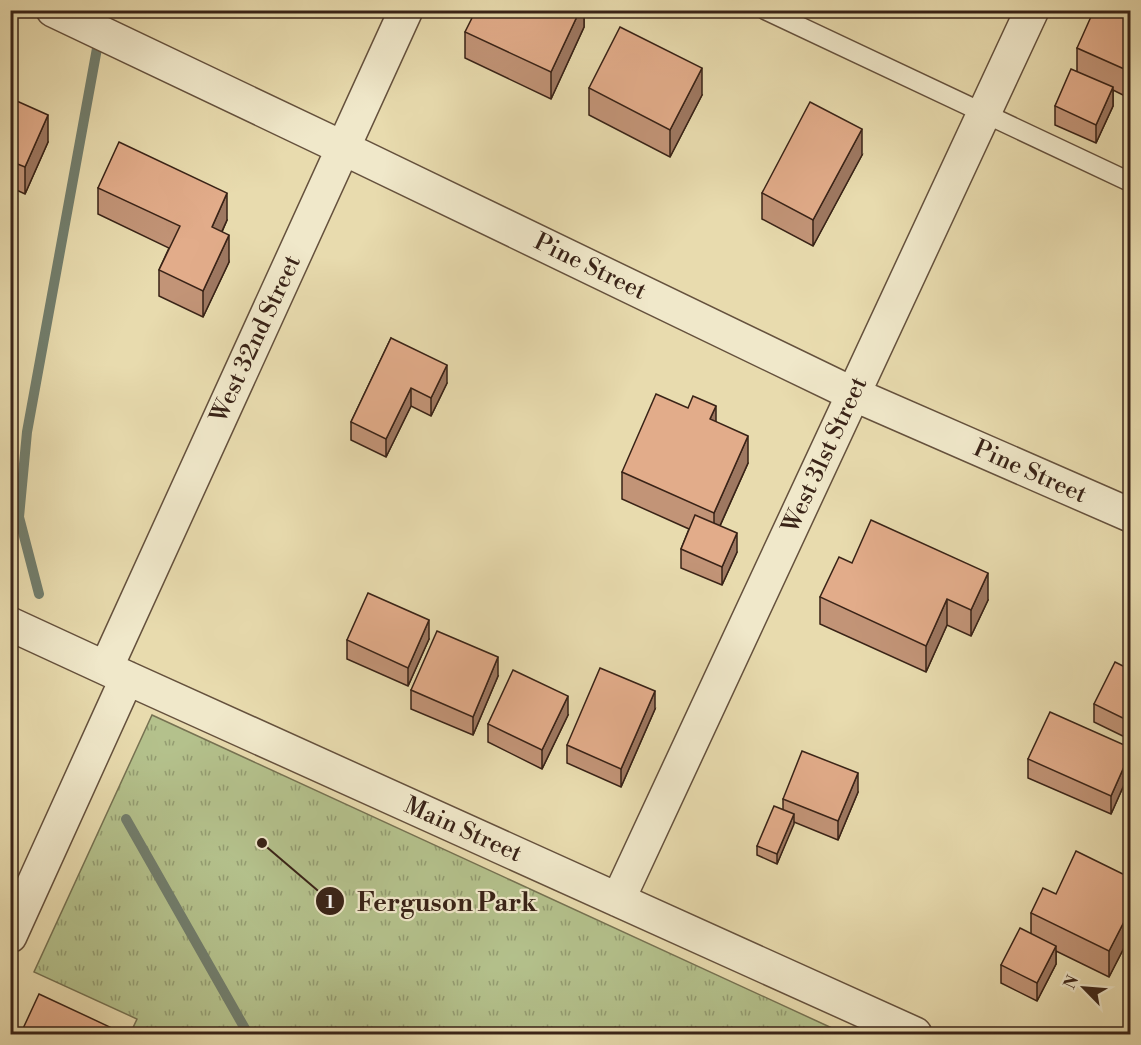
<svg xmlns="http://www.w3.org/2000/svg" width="1141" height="1045" viewBox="0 0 1141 1045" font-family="'Libre Bodoni',serif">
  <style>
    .grass { fill: url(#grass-tufts); stroke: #767252; stroke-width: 1.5 }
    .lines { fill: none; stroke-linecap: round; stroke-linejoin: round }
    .stream { stroke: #727e6d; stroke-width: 10 }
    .lane-casing { stroke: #65513d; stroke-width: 21 }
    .street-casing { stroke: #65513d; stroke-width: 36 }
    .lane { stroke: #f0e8ca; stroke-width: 18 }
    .street { stroke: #f0e8ca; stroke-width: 33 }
    .wall { fill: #c29477; stroke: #392317; stroke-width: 1.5 }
    .shaded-wall { fill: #9e7861; stroke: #392317; stroke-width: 1.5 }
    .building { fill: #e2ac8a; stroke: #392317; stroke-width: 1.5 }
    .labels { text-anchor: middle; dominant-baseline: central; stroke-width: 4.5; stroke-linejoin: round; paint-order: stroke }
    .street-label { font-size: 24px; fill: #392317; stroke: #f0e8ca }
    .leader { fill: none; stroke: #392317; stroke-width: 2 }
    .callout-dot { fill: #392317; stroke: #f0e8ca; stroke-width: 2 }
    .mark-label { font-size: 18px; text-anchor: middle; font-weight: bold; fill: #fff }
    .callout-label { font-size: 26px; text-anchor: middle; font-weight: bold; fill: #392317; stroke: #f0e8ca; stroke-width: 4.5; stroke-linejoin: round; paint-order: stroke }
  </style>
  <defs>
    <pattern id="grass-tufts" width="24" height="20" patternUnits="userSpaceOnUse" patternTransform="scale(1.5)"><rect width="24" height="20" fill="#b4c18c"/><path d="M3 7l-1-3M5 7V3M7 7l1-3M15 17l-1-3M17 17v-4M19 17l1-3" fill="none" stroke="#939c71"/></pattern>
  </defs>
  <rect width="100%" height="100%" fill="#e8dbae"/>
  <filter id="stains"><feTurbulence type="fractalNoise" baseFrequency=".00333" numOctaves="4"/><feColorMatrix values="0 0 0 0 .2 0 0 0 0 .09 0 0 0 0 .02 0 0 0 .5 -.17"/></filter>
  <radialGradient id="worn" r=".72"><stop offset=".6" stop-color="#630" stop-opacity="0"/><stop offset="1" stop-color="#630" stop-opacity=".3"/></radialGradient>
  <!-- grass -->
  <path class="grass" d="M152,715L845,1034H130L137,1019L34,972Z"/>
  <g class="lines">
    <!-- stream -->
    <path class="stream" d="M39,594L19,517L27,432L104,10
      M126,819L248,1034"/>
    <!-- lane casing -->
    <g class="lane-casing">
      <path id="lane" d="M765,10L1130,182"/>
    </g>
    <!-- street casing -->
    <g class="street-casing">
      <path id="street" d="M53,10L343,148L853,394L1130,515
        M10,624L127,678L915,1034
        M106,668L406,10
        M618,900L1032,10
        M10,936L127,678"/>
    </g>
    <!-- lane -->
    <use href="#lane" class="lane"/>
    <!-- street -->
    <use href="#street" class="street"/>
  </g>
  <!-- wall -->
  <path class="wall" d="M584,10V27L551,99L465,58V32Z
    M1131,10V99L1113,90V106L1096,143L1055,125V106L1077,72V48Z
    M589,88L702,95L670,157L589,115Z
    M10,98L48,142L25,194L10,187Z
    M862,155L813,246L762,219V193Z
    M98,188L227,220L222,232L229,262L203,317L159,296V270L169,248L98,214Z
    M391,338L447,383L431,416L411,406L386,457L351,440V422Z
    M716,422L748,463L720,526L737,552L722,585L681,568V549L689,529L622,499V472Z
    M852,563L988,600L971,636L947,625L926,672L820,624V597Z
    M429,639L408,686L347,659V640Z
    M1131,670V740L1094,722V704Z
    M498,676L473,735L411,709V690Z
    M655,709L621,787L567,763V745Z
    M568,715L542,769L488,742V724Z
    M1131,748V769L1111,814L1028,778V759Z
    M858,792L838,840L794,822L777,864L757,855V846L783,809V799Z
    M1131,878V934L1109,977L1056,951V964L1037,1001L1001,983V965L1031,934V913L1056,894Z"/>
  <!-- shaded-wall -->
  <path class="shaded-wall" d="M580,10H584V27L551,99V72Z
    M702,68V95L670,157V130Z
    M1113,87V106L1096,143V125Z
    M48,115V142L25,194V167Z
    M862,129V155L813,246V220Z
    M227,193V220L212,253V227Z
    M229,235V262L203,317V291Z
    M447,365V383L431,416V398Z
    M411,388V406L386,457V439Z
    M716,406V433L710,419Z
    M748,436V463L714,539V513Z
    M737,533V552L722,585V567Z
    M988,573V600L971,636V610Z
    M947,599V625L926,672V646Z
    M429,620V639L408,686V668Z
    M498,657V676L473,735V717Z
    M655,691V709L621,787V769Z
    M568,696V715L542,769V750Z
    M1131,751V769L1111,814V796Z
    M858,773V792L838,840V821Z
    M794,814V824L777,864V854Z
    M1131,908V934L1109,977V951Z
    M1056,946V964L1037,1001V983Z"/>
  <!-- building -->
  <path class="building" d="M476,10H580L551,72L465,32Z
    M1094,10H1131V72L1077,48Z
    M620,27L702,68L670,130L589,88Z
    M1071,69L1113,87L1096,125L1055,106Z
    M10,98L48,115L25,167L10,161Z
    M810,102L862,129L813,220L762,193Z
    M119,142L227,193L212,227L229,235L203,291L159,270L180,226L98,188Z
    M391,338L447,365L431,398L411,388L386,439L351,422Z
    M656,394L688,408L693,396L716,406L710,419L748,436L714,513L622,472Z
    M695,515L737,533L722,567L681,549Z
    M871,520L988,573L971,610L947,599L926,646L820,597L839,557L852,563Z
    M368,593L429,620L408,668L347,640Z
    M437,631L498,657L473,717L411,690Z
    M1115,662L1131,670V722L1094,704Z
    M600,668L655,691L621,769L567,745Z
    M513,670L568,696L542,750L488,724Z
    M1050,712L1131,748V751L1111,796L1028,759Z
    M802,751L858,773L838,821L783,799Z
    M774,806L794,814L777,854L757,846Z
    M1076,851L1131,878V908L1109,951L1031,913L1043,888L1056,894Z
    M1020,928L1056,946L1037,983L1001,965Z
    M39,994L112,1028L109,1035H20Z"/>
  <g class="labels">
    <!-- street labels -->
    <g class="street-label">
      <text transform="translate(590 267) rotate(26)">Pine Street</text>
      <text transform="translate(256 339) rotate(-65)">West 32nd Street</text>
      <text transform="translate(825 455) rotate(-65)">West 31st Street</text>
      <text transform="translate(1030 472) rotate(24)">Pine Street</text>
      <text transform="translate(463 830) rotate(24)">Main Street</text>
    </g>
  </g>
  <!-- callouts -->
  <path class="leader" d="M262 843L330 901"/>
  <g class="callout-dot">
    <circle cx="262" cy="843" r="6"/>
    <circle cx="330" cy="901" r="15"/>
  </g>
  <g class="mark-label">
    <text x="330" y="908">1</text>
  </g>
  <g class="callout-label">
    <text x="447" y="911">Ferguson Park</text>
  </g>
  <!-- margin -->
  <rect width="1141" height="1045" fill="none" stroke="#e8dbae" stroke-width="36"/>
  <rect x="12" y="12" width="1117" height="1021" fill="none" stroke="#392317" stroke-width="3"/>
  <rect x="18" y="18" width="1105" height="1009" fill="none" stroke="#392317" stroke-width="1.5"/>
  <!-- north arrow -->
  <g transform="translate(1084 988) rotate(295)" stroke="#f0e8ca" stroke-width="4.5" paint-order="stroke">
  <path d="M0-4.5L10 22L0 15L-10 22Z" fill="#392317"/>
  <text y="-9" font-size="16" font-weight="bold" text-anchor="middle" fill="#392317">N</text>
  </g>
  <rect width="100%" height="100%" filter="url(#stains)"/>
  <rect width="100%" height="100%" fill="url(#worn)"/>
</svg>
